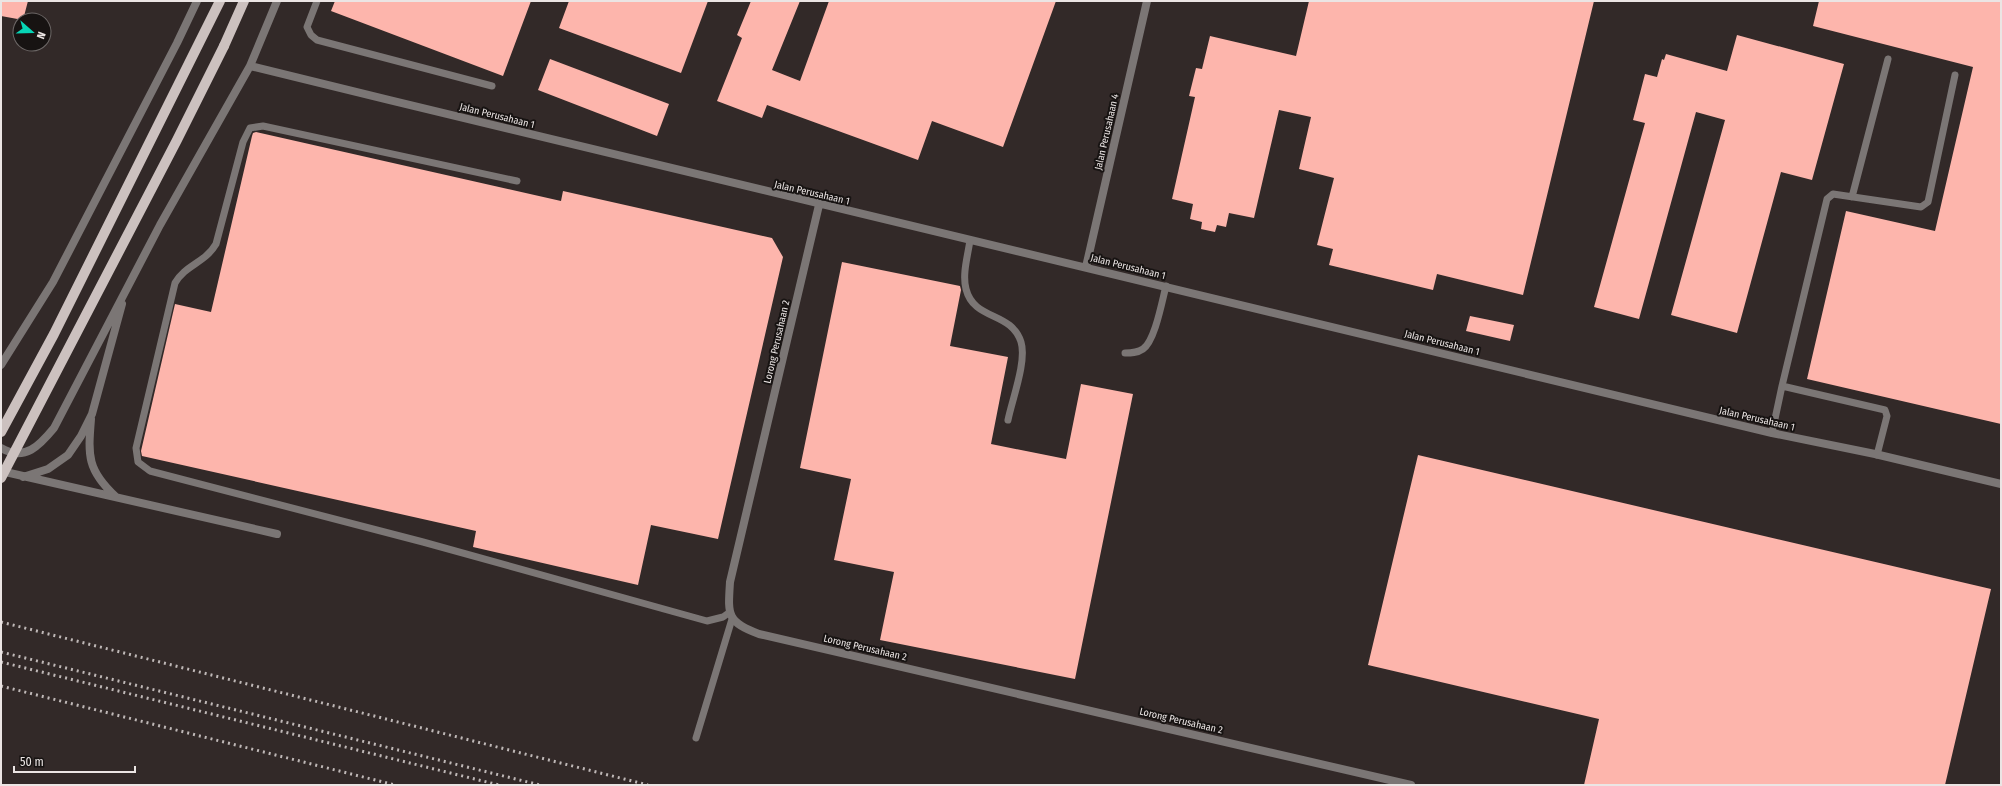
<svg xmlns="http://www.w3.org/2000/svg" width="2002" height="786" viewBox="0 0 2002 786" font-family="'Fira Sans Condensed',sans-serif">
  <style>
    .building { fill: #fdb5ac }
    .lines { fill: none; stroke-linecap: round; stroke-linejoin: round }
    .lane { stroke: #7b7675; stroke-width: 7 }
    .street { stroke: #7b7675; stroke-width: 8 }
    .primary { stroke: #ccc1bf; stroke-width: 10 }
    .rail { stroke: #bfb8b7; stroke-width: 3; stroke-dasharray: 2 4; stroke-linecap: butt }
    .primary-bridge { stroke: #ccc1bf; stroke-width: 10 }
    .labels { text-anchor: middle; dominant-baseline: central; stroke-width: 4; stroke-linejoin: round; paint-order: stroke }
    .street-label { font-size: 10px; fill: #ebe5e4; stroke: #171312 }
  </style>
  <rect width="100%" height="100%" fill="#322928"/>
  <!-- building -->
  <path class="building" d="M1,1H28L23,20L1,16Z
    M335,1H531L503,76L331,11Z
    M569,1H708L681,73L559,28Z
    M751,1H800L772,70L800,81L829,1H1056L1003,147L932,121L918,160L767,105L762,118L717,101L742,38L737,35Z
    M1309,1H1594L1523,295L1437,274L1433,290L1329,265L1333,249L1317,245L1334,178L1299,169L1311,117L1279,110L1254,218L1229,213L1226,227L1217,225L1215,232L1201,229L1202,222L1190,219L1193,204L1172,199L1195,97L1189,96L1196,68L1202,69L1210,36L1296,56Z
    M1819,1H2001V424L1807,379L1846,211L1935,231L1973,67L1813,26Z
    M1737,35L1844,64L1812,180L1781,172L1737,333L1671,315L1725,120L1696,112L1639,319L1594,307L1645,123L1633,120L1645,74L1657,77L1662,59L1664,60L1666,54L1727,71Z
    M550,59L669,104L657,136L538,90Z
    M256,132L561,201L563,191L772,238L783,257L718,539L651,525L638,585L473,547L476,531L142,456L141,451L175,304L211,312L252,136L253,133Z
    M842,262L960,286L961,290L950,346L1008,357L991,444L1066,459L1081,384L1133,394L1075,679L880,640L894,572L834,560L851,479L800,468Z
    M1470,316L1514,325L1510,341L1466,331Z
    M1418,455L1991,589L1945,785H1584L1599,719L1368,665Z"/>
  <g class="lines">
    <!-- lane -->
    <path class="lane" d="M317,1L307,27L311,35L317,40L492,86
      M517,181L263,126L250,128L243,142L216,244C205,263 185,265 175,283L136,448L138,462L150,471L423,542L707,621L723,617L730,612
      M1852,197L1888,59
      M970,240C968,255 962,274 966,289C974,321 1011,311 1021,342C1027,361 1012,400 1008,420
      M1125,353C1131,353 1137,353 1143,349C1155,341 1162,301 1166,286
      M1782,386L1827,199L1833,194L1921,207L1928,202L1955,75
      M1772,433L1782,386L1885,410L1887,416L1877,455
      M696,738L732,619"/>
    <!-- street -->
    <path class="street" d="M250,66C757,190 1265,310 1772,433L1875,454L2001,484
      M819,205L730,582C728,614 726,622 759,634L1411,785
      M1086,267L1147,1
      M1,365L53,282L177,43L197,1
      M91,419C88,456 87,470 116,497
      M1,448C25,462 40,445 54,428L160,225L250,66L277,1
      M1,471L277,534
      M23,477L48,469L68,455L81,436L92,414L122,304"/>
    <!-- primary -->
    <path class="primary" d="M224,46L244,1
      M1,432L54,334L220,1"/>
    <!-- rail -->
    <path class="rail" d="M1,622L648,785
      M1,652L540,785
      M1,662L499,785
      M1,686L395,785"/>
    <!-- primary-bridge -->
    <path class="primary-bridge" d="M1,478L177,140L224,46"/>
  </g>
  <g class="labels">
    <!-- street labels -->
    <g class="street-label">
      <text transform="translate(497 116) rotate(14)">Jalan Perusahaan 1</text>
      <text transform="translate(1107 132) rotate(-77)">Jalan Perusahaan 4</text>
      <text transform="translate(812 193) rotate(13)">Jalan Perusahaan 1</text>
      <text transform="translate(1128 267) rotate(14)">Jalan Perusahaan 1</text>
      <text transform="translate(777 342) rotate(-77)">Lorong Perusahaan 2</text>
      <text transform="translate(1442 343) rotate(14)">Jalan Perusahaan 1</text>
      <text transform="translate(1757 419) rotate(13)">Jalan Perusahaan 1</text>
      <text transform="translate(865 648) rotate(13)">Lorong Perusahaan 2</text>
      <text transform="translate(1181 721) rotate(13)">Lorong Perusahaan 2</text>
    </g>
  </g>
  <!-- border -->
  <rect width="2002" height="786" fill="none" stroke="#ebe5e4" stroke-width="4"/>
  <!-- north arrow -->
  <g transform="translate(32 32) rotate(110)"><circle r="19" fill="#171312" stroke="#6c6766"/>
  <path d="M0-3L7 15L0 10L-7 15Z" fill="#07d5b6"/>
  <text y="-6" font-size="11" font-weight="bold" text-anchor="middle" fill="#ebe5e4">N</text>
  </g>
  <!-- scale -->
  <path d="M14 766v6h121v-6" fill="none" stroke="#ebe5e4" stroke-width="2"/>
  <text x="20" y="766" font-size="12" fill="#ebe5e4" stroke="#171312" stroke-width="3" paint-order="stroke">50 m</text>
</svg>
